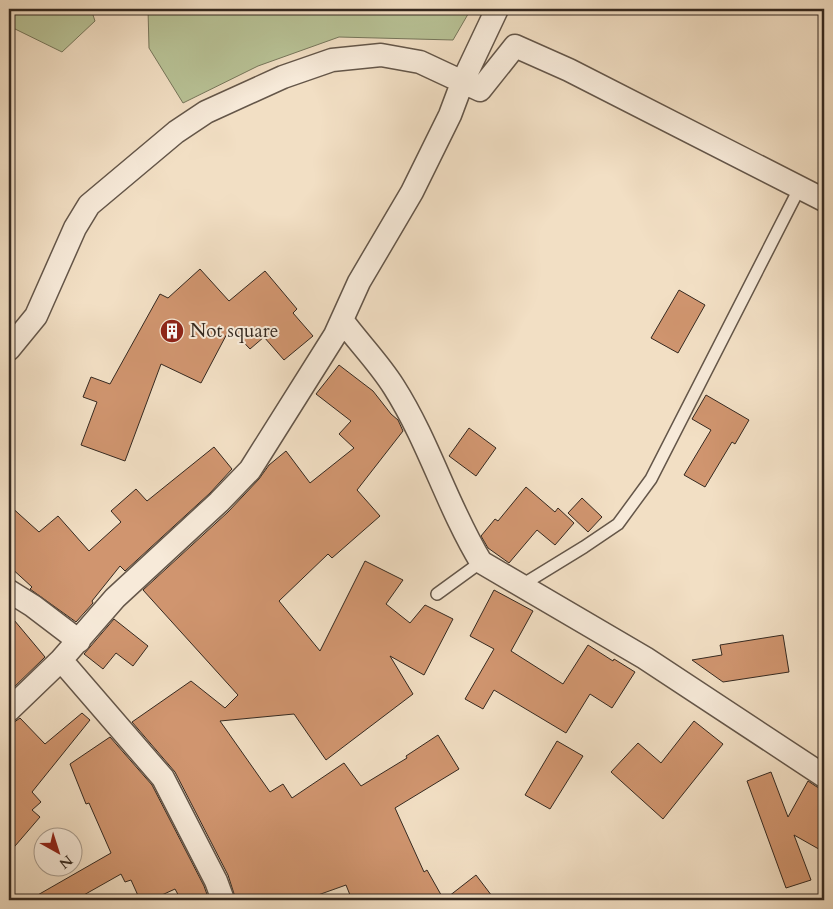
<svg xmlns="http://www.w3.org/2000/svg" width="833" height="909" viewBox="0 0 833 909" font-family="Cardo,serif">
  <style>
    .green { fill: #b8c296; stroke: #76765b }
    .building { fill: #d0956f; stroke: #352920 }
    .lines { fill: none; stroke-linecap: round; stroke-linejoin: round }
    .service-casing { stroke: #645649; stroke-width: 14 }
    .minor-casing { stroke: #645649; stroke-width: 25 }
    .service { stroke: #f7ead9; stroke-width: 11 }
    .minor { stroke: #f7ead9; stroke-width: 22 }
    .labels { text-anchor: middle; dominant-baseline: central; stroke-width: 4; stroke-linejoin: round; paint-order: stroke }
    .poi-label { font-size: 19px; fill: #352920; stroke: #f7ead9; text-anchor: start }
  </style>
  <rect width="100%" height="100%" fill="#f2dfc4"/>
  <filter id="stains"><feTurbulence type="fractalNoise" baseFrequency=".004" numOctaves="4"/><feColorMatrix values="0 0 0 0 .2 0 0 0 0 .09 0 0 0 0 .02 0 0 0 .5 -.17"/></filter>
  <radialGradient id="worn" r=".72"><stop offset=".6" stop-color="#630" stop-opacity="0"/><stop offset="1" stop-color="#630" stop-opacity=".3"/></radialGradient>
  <!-- green -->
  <path class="green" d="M9,9H91L95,21L62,52L9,26Z
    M148,9H471L453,40L339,37L258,66L183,103L149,48Z"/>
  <!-- building -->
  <path class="building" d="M200,269L229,301L265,271L297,309L293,313L313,336L284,360L264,337L250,349L230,328L201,383L161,364L125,461L81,445L97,402L83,397L91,377L110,384L160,294L168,298Z
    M679,290L705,305L678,353L651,338Z
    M339,365L373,391L391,414L398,420L403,431L357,490L380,516L332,558L328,554L279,601L320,651L365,561L403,580L386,604L410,623L425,605L453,619L424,675L390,656L413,694L326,760L294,714L220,721L270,792L283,784L292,798L344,763L361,786L407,758L406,756L438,735L459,769L395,808L424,872L427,870L444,900L476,875L495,900H352L346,885L304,900H236L228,875L175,772L132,722L191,681L225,708L238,695L143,590L228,512L259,479L269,465L286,451L310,483L354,448L339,434L351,421L316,394Z
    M706,395L749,420L735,444L732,442L705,487L684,475L711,430L692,419Z
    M469,428L496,448L476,476L449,456Z
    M214,447L232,469L210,493L125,571L120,566L92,601L93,603L76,622L30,589L32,587L9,566V505L39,532L58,516L89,551L121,522L111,511L136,489L147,501Z
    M526,487L555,512L558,508L574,523L555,545L537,530L509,563L488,548L481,536L495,519L498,521Z
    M582,498L602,517L588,532L568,513Z
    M494,590L533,611L511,651L563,684L588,645L613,661L614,659L635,672L612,708L590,694L566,733L494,690L483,709L465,699L494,649L470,636Z
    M9,614L45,657L9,692Z
    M114,619L148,646L133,666L116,653L103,669L84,654Z
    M783,635L789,672L723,682L692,660L722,655L720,645Z
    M82,713L90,720L32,792L41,802L32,810L40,817L9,853V723H13L20,718L45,744Z
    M694,721L723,744L663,819L611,772L638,743L661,763Z
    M110,737L152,785L204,886L209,900H181L175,889L151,900H140L131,880L125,882L121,874L75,900H29L111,853L89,803L86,804L70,764Z
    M557,741L583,756L550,809L525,795Z
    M771,772L788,817L808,781L817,787L824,789V852L794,835L811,880L786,888L747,781Z"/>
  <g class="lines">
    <!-- service casing -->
    <g class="service-casing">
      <path id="service" d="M522,585L584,547L618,524L651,479L800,187
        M437,594L481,562"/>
    </g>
    <!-- minor casing -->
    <g class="minor-casing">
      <path id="minor" d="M342,320C359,343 379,363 394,387C429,442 447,506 481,562L645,658L824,776
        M9,349L36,316L75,228L89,205L176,132L206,112L283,77L332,60L381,55L420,62L480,90L515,46L569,70L824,200
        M9,591L33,606L79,641
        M61,660L163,778L216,881L223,900
        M9,710L61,660L115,598L219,502L250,470L335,335L359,282L412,192L450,115L462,83L497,9"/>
    </g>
    <!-- service -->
    <use href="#service" class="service"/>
    <!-- minor -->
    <use href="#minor" class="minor"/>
  </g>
  <!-- icons -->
  <defs>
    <g id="building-disc" transform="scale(1.25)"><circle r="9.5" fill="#8f2418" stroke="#f7ead9"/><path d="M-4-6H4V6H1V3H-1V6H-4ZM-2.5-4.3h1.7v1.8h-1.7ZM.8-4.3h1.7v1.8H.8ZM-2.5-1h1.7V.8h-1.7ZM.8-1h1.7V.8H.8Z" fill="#fff"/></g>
  </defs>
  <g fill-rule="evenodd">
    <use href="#building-disc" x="172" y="331"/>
  </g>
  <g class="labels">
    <!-- poi labels -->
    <g class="poi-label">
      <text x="190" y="331">Not square</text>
    </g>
  </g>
  <!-- margin -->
  <rect width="833" height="909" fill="none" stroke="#f2dfc4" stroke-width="30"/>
  <rect x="10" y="10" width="813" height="889" fill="none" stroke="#352920" stroke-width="2.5"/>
  <rect x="15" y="15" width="803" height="879" fill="none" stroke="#352920"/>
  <!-- north arrow -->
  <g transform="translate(58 852) rotate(141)"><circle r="24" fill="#f7ead9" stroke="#a99d8f"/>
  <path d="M0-4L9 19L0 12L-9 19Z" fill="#8f2418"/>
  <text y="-8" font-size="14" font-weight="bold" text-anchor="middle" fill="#352920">N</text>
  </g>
  <rect width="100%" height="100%" filter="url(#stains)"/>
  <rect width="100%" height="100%" fill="url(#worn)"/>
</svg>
